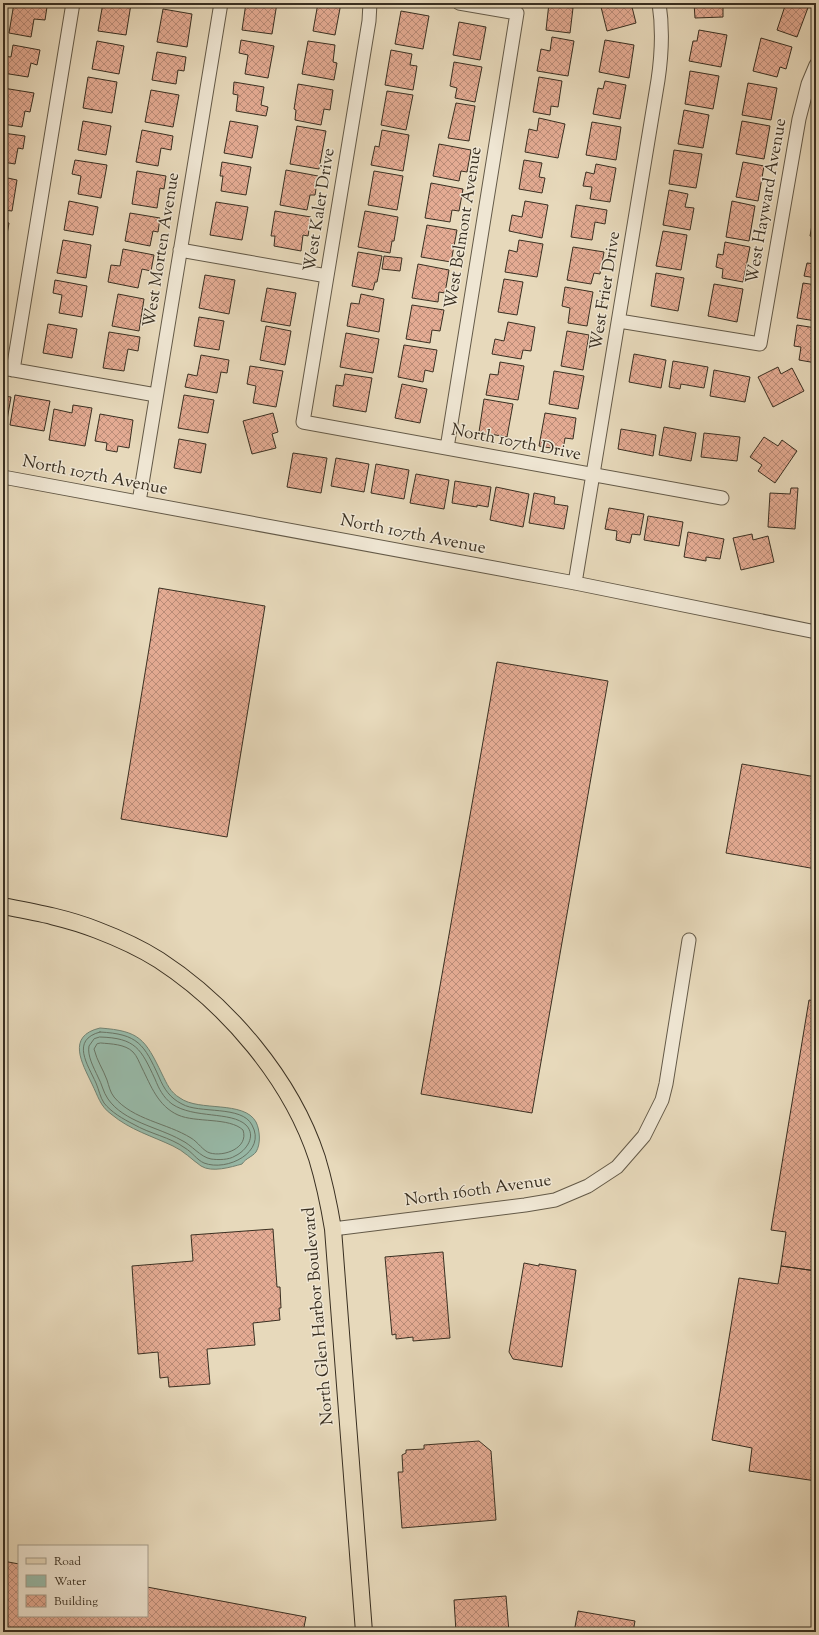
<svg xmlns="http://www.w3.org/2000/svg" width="819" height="1635" viewBox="0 0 819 1635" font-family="'Sorts Mill Goudy',serif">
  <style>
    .water { fill: #98bbaa; stroke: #728373 }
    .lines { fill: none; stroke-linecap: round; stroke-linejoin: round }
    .shore { stroke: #687566; stroke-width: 1 }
    .building { fill: url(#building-cross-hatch); stroke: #392f21 }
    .minor-casing { stroke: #645a48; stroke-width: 15 }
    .major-casing { stroke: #392f21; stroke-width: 18 }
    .minor { stroke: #efe6d3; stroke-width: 13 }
    .major { stroke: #e7d9bb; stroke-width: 16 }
    .labels { text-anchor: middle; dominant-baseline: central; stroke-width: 3; stroke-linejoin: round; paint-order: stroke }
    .street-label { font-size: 17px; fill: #392f21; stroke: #efe6d3 }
  </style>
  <defs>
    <pattern id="building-cross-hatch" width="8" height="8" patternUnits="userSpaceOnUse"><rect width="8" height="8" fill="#e4ab93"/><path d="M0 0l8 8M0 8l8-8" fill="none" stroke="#ba8c78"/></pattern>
  </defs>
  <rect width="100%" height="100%" fill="#e7d9bb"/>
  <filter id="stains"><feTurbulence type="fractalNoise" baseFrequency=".005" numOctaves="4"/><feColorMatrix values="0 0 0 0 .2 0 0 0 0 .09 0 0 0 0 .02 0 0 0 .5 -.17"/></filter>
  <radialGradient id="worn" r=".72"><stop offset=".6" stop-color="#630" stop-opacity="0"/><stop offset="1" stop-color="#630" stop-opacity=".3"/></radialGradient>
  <!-- water -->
  <path class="water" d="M100,1028C140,1031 145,1039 162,1074C167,1084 170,1092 180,1098C199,1112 244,1100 256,1122C260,1130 261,1144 256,1152C252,1157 246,1158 242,1164C231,1167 212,1173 201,1166C191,1159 184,1151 173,1146C152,1136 130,1130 111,1114C100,1106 98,1096 92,1084C82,1063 66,1036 100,1028Z"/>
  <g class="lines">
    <!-- shore -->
    <path class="shore" d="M100,1032C138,1034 144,1044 159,1077C164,1089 170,1098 182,1104C199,1114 242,1105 252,1125C267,1152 227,1172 204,1163C197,1160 192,1152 185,1148C170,1137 150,1134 133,1124C123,1119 111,1112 104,1103C100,1097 99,1090 96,1083C88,1065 70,1040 100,1032Z
      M100,1037C136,1038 141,1049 155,1079C159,1089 163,1097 172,1104C194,1119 231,1111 246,1125C257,1136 246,1151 235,1156C229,1160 218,1160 211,1159C200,1157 192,1145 181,1140C158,1127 124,1122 108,1099C103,1092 102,1084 98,1077C94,1068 87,1056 89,1046L94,1039Z
      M101,1043C111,1044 125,1044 133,1052C137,1056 139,1062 142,1068C151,1086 158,1106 178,1115C196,1123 229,1117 243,1130C249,1148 224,1157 210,1153C203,1151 198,1142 191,1138C167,1123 133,1120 114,1097C110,1092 109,1086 107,1080C103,1069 97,1061 94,1049L97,1044Z"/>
  </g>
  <!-- building -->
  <path class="building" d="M14,3H26L47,7L45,20L34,19L31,37L9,33Z
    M103,3L131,4L126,35L98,31Z
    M246,3H277L272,34L242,30Z
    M318,3H341L335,35L313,31Z
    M549,3H565V7L573,8L570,33L546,30Z
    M600,3H631L636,23L607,31Z
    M694,3H723V17L695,18Z
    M786,3H802L809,5L797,37L777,30Z
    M163,9L192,14L187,47L157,42Z
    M401,11L429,16L423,49L395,44Z
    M459,22L486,27L480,60L453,55Z
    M699,30L727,35L721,67L689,61L693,41H697Z
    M552,37L574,41L568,76L537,71L541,49L550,51Z
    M761,38L792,47L786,69L780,67L777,77L753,71Z
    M241,40L274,46L268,78L245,74L248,55L239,53Z
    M605,40L634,45L629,78L599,72Z
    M97,41L124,46L119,74L92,69Z
    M308,41L335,45L333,62L337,63L334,80L302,74Z
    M13,45L40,50L37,65L31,63L28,77L3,73V56L11,57Z
    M391,50L412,54L410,65L417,66L413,90L385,85Z
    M157,52L186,57L184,71L178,70L176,84L152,80Z
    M454,62L482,67L475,102L455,98L457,88L450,86Z
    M690,71L719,76L713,109L685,104Z
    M88,77L117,82L112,113L83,108Z
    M539,77L562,81L558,107L551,106L550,115L533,112Z
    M605,81L626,85L620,119L593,114L598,88L603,89Z
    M234,82L264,87L261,105L268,107L266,116L236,111L238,95L233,94Z
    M748,83L777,88L771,120L742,115Z
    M298,84L333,90L330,110L324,109L321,125L295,120L296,110L294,109Z
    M3,88L34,93L30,112L25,111L22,127L3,124Z
    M151,90L179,95L173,127L145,122Z
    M387,91L413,95L406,130L381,125Z
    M456,103L475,106L469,141L448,138Z
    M684,110L709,115L703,148L678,144Z
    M539,118L565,124L558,158L525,152L529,129L537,131Z
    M83,121L111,126L106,155L78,150Z
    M230,121L258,126L252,158L224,153Z
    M742,121L770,126L764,159L736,154Z
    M592,122L621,127L616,160L586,155Z
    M297,126L326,131L319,169L290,164Z
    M142,130L173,136L171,150L161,148L158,166L136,162Z
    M382,130L409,135L403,171L371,165L375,146L379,147Z
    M3,133L25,136L23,149L18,148L15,164L3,162Z
    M439,144L471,150L467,172L461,171L459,181L433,176Z
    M674,150L702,154L696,188L669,184Z
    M75,160L107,165L101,198L78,194L81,176L72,174Z
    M524,160L542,163L539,177L545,178L542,193L519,189Z
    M222,162L251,167L246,195L221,191L223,176H220Z
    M743,162L764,166L758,201L736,197Z
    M596,164L616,168L610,202L590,199L592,187L583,186L586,172L594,174Z
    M286,170L318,176L315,195H310L307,210L280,205Z
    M137,171L166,176L164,189L160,188L157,208L132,204Z
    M374,171L403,176L397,210L368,205Z
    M3,177L17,180L12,211L3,210Z
    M431,183L463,189L459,211L452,210L450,222L425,218Z
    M669,190L688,194L685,207L694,208L690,230L663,225Z
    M69,201L98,207L93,235L64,230Z
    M525,201L548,205L542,238L509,231L512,215L522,217Z
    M732,201L755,206L749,241L726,237Z
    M216,202L248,207L242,240L210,235Z
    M816,202V238L810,236Z
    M576,205L607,210L605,224L595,222L592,240L571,237Z
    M275,211L311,217L308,236L303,235L301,251L274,246L275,236H271Z
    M365,211L398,217L394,241H392L390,253L358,247Z
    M130,213L160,218L158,232L153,231L150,246L125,241Z
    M3,222L9,223L5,246L3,245Z
    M427,225L457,230L451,262L421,257Z
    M663,231L687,235L681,270L656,266Z
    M63,240L91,245L86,278L57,273Z
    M519,240L543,244L537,277L505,272L509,250L517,252Z
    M725,242L750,247L743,282L722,278L723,269L716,267L718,254L723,255Z
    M573,247L604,252L600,274L594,273L591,284L567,280Z
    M123,249L154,255L151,271L142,269L138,288L108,282L111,265L120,266Z
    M358,252L382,256L377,282H375L373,290L352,286Z
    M384,256L402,258L400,271L382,269Z
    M807,263L816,264V278L804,276Z
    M418,264L449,270L445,293L439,292L438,302L412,298Z
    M656,273L684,278L678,311L651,306Z
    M205,275L235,280L229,314L199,308Z
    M504,279L523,282L517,315L498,312Z
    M55,280L87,286L82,317L59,313L62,295L53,293Z
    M803,283L816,285V321L797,318Z
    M714,284L743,289L737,322L708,316Z
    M565,287L593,292L587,326L568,323L570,308L562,306Z
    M267,288L296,293L290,326L261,321Z
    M118,294L144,299L139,331L112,326Z
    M361,294L384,299L379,332L347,326L351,303L359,304Z
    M412,305L444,310L440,331L432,330L430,343L406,339Z
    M199,317L224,321L219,350L194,346Z
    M508,322L535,327L531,351L523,350L521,359L492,354L495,339L504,341Z
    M48,324L77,329L72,358L43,353Z
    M797,325L816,328V363L799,360L801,347L794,346Z
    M266,326L291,331L285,365L260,360Z
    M567,331L589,335L583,370L561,366Z
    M109,332L140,337L138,351L128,349L124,371L103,368Z
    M346,333L379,339L373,373L340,367Z
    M404,345L437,350L433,372L425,370L423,382L398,377Z
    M634,354L666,360L661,388L629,382Z
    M201,355L229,360L227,373L221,372L217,393L185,387L188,374L197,376Z
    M673,361L708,367L704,388L681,384L680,389L669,387Z
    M500,362L524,366L518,400L486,395L490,374L498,375Z
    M250,366L283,371L276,407L253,403L256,386L247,384Z
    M778,367L781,374L792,368L804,391L773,407L758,377Z
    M714,370L750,377L745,402L710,396Z
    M554,371L584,376L578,409L549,404Z
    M345,374L372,378L366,412L333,406L336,385L343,386Z
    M402,384L427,389L420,423L395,418Z
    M15,395L50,401L44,431L10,425Z
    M184,395L214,400L208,433L178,428Z
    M3,396L11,397L6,426L3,425Z
    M484,399L513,404L507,437L479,432Z
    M73,405L92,408L85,446L49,440L54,409L72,413Z
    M273,413L278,432L272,434L276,448L252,454L243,421Z
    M545,413L576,418L573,439L565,438L563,450L539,446Z
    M100,414L133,420L129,448L118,446L117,452L106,450L107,443L95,441Z
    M664,427L696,433L691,461L659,455Z
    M621,429L656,435L653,456L618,449Z
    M704,433L740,437L737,461L701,457Z
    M764,437L778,446L782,440L797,451L775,483L758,471L762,465L750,457Z
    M179,439L206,444L201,473L174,468Z
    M293,453L327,458L321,493L287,487Z
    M336,458L369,464L364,492L331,486Z
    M376,464L409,470L404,499L371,493Z
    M416,474L449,480L444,509L410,503Z
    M455,481L491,487L488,507L477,505V507L452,503Z
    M496,487L529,494L523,527L490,520Z
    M791,488H798L795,529L768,527L770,493L790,494Z
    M534,493L555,497L554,504L568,506L564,529L529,523Z
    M609,508L644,514L640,535L632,534L630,543L616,540L617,531L605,529Z
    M648,516L683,522L679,546L644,540Z
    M688,532L724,539L720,559L706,557V561L684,557Z
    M752,534L753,540L768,536L774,562L741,570L733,538Z
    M159,588L265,606L227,837L121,819Z
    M497,662L608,681L532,1113L421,1094Z
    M742,764L816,777V869L726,853Z
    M809,1000L816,1001V1271L781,1266L786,1232L771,1230Z
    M273,1229L277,1287H280L281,1308H279L280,1320L253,1323L255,1345L207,1349L210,1384L169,1387L168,1377L160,1378L158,1352L138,1354L132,1266L193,1261L191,1235Z
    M443,1252L450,1338L413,1341V1337L396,1339V1334L392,1335L385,1257Z
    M524,1263L539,1266V1264L576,1270L562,1367L513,1359L509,1352Z
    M781,1266L816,1271V1481L749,1471L752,1448L712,1440L739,1278L778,1284Z
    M479,1441L491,1451L496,1520L402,1528L398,1472H403L402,1455L406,1453V1450L424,1449V1445Z
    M3,1561L19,1564V1616H147V1587L306,1617L303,1632H3Z
    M506,1596L509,1632H456L454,1600Z
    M578,1611L635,1621L633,1632H574Z"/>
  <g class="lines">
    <!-- minor casing -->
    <g class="minor-casing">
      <path id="minor" d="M370,3L369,21L303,422L722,498
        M180,250L327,276
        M619,321L760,344L799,119L808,84L816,65
        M3,368L156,395
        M13,370L73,3
        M447,448L517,13L459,3
        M3,477L575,583L816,632
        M139,502L221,3
        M575,583L658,80C662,53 663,29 659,3
        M333,1229L525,1205L555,1200L588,1186L617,1167L644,1136L662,1100L666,1084L689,940"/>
    </g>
    <!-- major casing -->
    <g class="major-casing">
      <path id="major" d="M3,906C34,912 67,918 97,930C118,938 140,948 159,960C228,1005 291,1079 317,1158C324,1181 329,1205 333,1229L364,1632"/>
    </g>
    <!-- minor -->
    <use href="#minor" class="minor"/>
    <!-- major -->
    <use href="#major" class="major"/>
  </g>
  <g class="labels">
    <!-- street labels -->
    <g class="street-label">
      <text transform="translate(767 201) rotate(-80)">West Hayward Avenue</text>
      <text transform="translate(320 210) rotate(-81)">West Kaler Drive</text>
      <text transform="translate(464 228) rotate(-81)">West Belmont Avenue</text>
      <text transform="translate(162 250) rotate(-81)">West Morten Avenue</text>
      <text transform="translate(606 291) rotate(-81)">West Frier Drive</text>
      <text transform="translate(516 443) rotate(11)">North 107th Drive</text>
      <text transform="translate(95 476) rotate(11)">North 107th Avenue</text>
      <text transform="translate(413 535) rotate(11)">North 107th Avenue</text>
      <text transform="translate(478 1191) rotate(-8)">North 160th Avenue</text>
      <text transform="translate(319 1316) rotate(-95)">North Glen Harbor Boulevard</text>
    </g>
  </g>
  <!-- margin -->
  <rect width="819" height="1635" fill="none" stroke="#e7d9bb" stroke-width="16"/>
  <rect x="4" y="4" width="811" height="1627" fill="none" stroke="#392f21" stroke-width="2"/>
  <rect x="8" y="8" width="803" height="1619" fill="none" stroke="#392f21"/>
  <!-- legend -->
  <rect x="18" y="1545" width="130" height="72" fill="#efe6d3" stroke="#a69d8c"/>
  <rect x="26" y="1558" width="20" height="6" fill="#e7d9bb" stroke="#a69d8c"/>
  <text x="54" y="1565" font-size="12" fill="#392f21">Road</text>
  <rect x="26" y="1575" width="20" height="12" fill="#98bbaa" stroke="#a69d8c"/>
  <text x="54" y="1585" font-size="12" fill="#392f21">Water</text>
  <rect x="26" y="1595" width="20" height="12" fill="url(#building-cross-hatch)" stroke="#a69d8c"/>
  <text x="54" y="1605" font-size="12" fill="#392f21">Building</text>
  <rect width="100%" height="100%" filter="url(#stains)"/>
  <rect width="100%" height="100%" fill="url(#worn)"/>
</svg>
